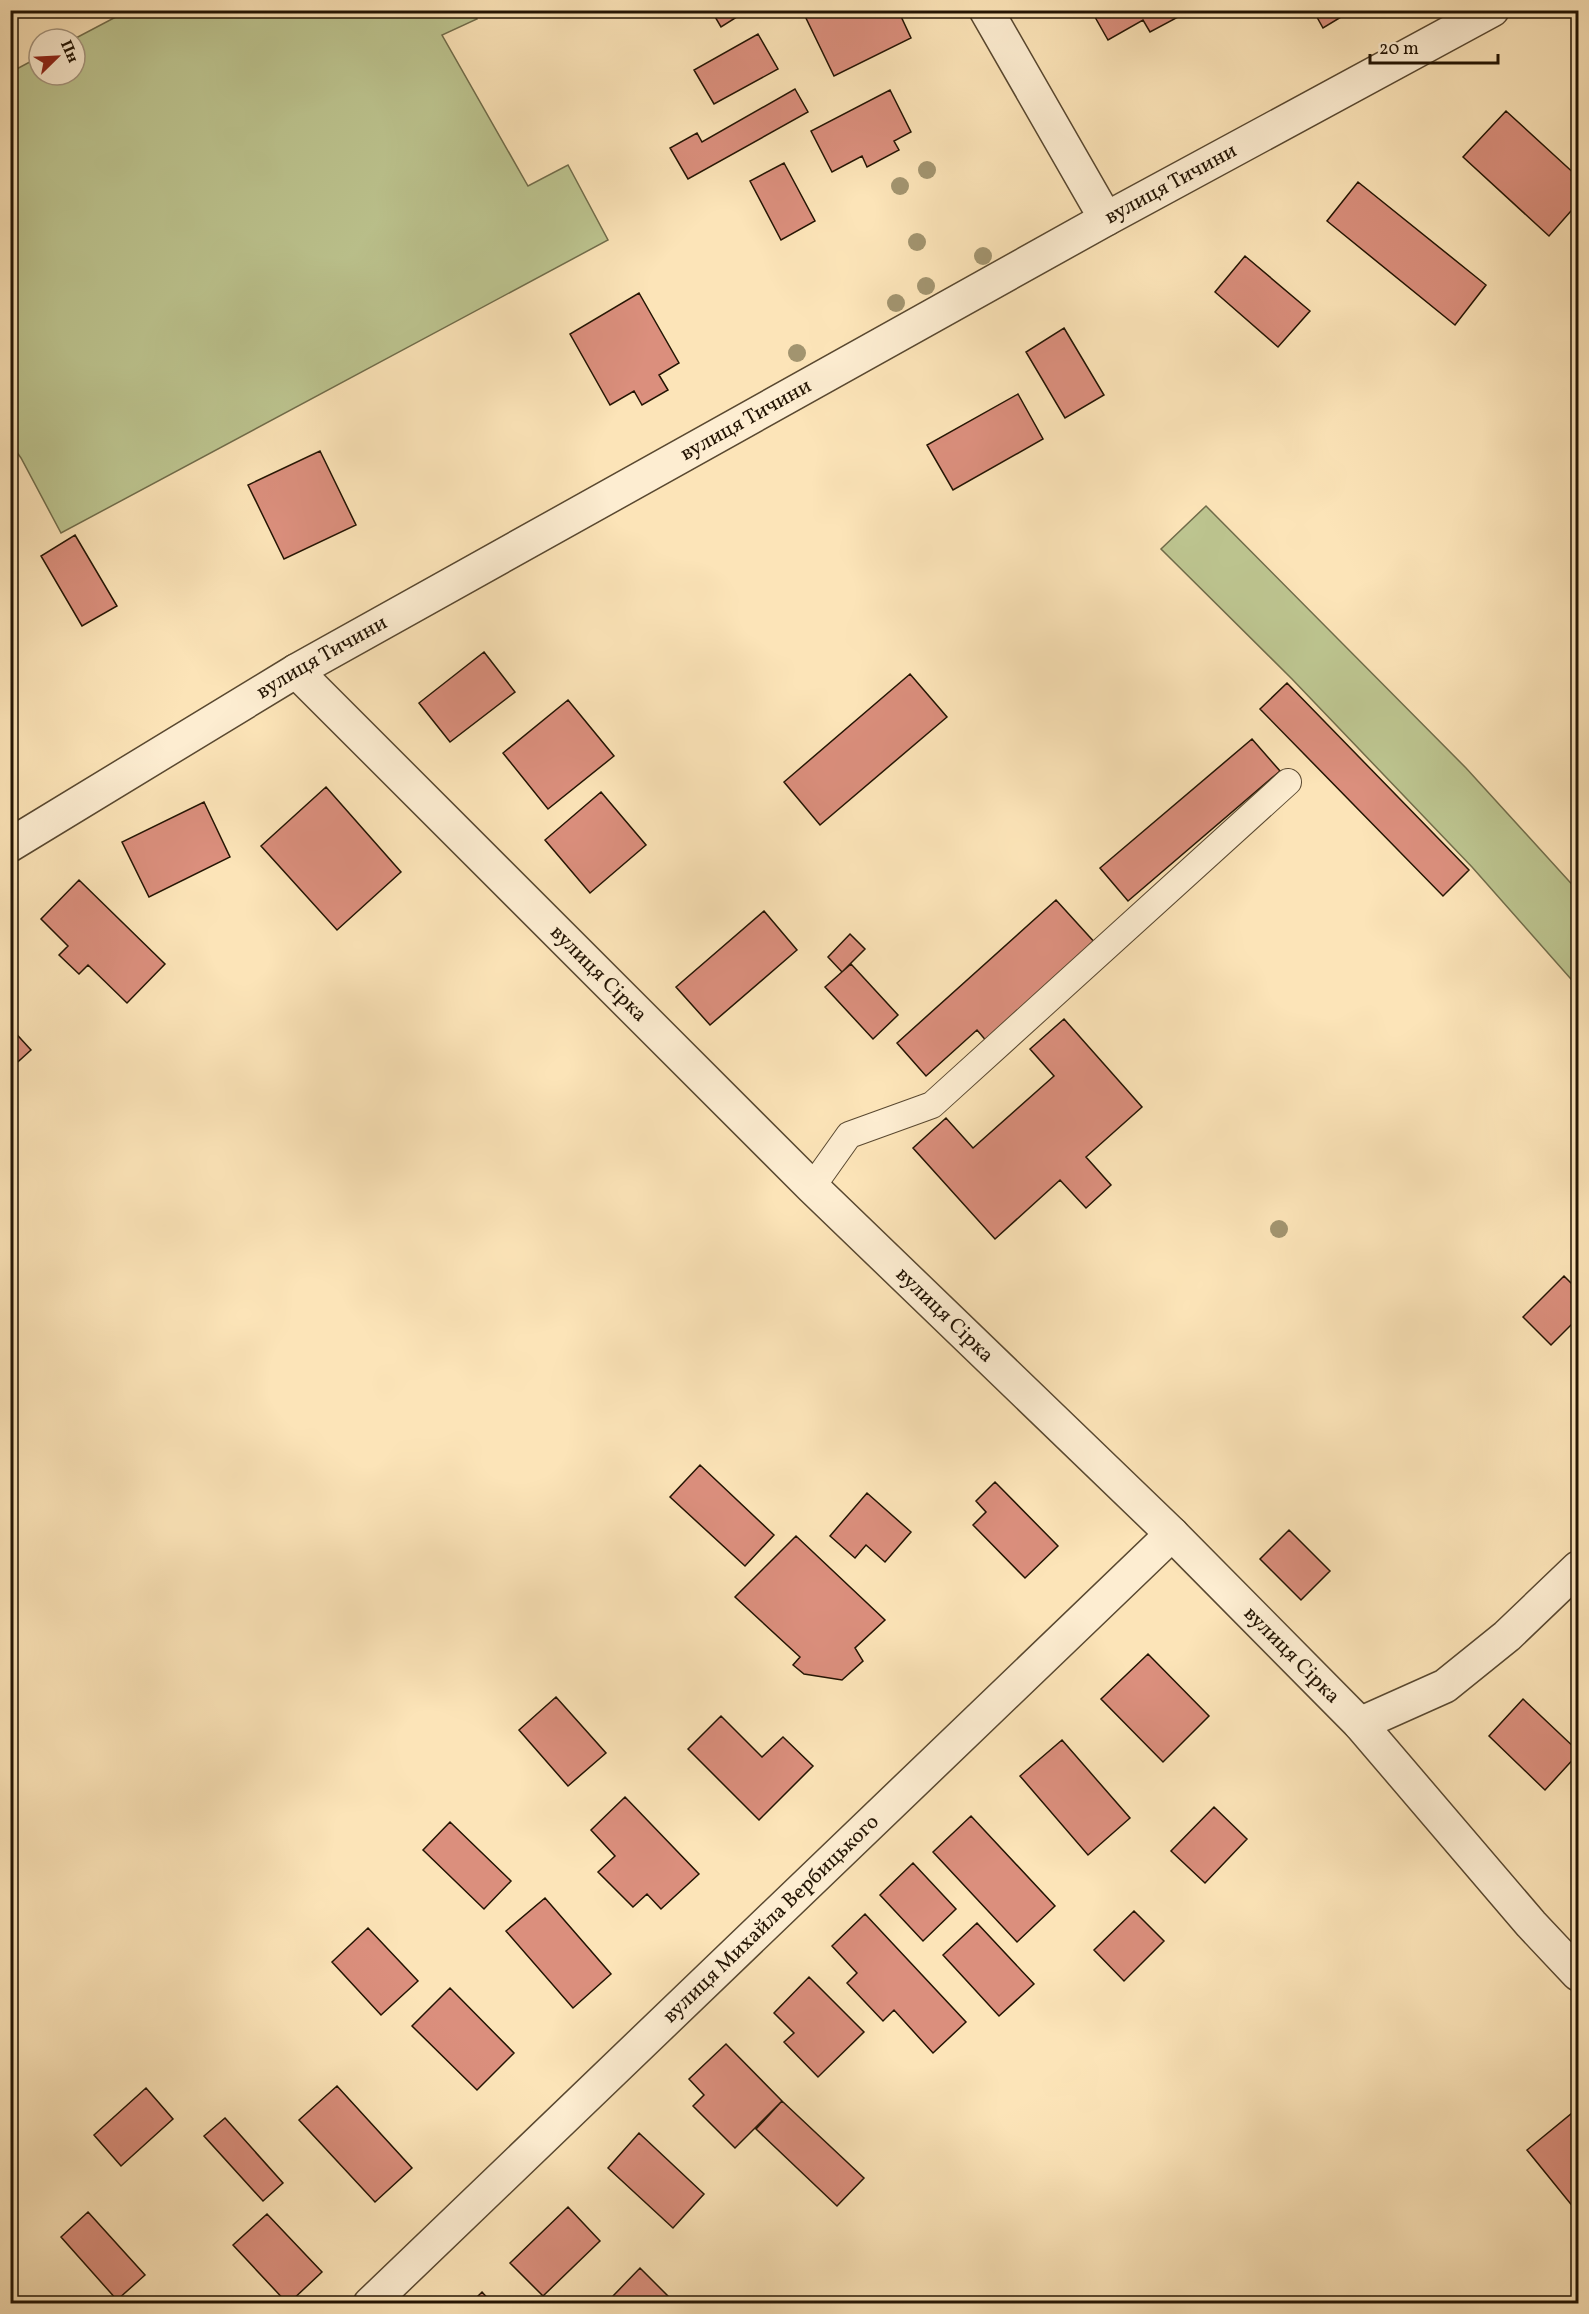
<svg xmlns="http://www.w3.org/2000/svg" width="1589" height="2314" viewBox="0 0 1589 2314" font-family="Vollkorn,serif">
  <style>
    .green { fill: #bdc590; stroke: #706c4a; stroke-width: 1.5 }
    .building { fill: #db8f7d; stroke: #231403; stroke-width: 1.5 }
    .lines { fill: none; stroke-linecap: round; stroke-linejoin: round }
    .lane-casing { stroke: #594830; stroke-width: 28 }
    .street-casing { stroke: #594830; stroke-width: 36 }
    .lane { stroke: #fdedd1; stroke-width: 26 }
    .street { stroke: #fdedd1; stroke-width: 33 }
    .tree { fill: #a2946f }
    .labels { text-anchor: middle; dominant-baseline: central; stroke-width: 4.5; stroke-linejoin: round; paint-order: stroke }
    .street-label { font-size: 21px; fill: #231403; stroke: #fdedd1 }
  </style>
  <rect width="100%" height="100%" fill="#fce4b8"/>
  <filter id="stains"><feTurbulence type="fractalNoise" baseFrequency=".00333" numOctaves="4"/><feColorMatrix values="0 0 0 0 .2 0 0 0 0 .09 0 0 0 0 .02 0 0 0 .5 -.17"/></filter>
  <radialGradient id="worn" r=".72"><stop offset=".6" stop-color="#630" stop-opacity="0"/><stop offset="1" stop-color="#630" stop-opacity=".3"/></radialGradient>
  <!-- green -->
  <path class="green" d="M129,10L472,11L477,19L442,35L528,186L568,165L608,240L61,533L21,458L11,444V72L39,57V75H75L74,39Z
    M1206,506L1466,768L1578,891V987L1472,867L1292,679L1161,549Z"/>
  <!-- building -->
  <path class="building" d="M711,10H748L721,27Z
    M811,10H898L911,38L834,76L804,14Z
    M1091,10H1177L1180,16L1150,32L1143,20L1108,40Z
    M1313,10H1351V11L1323,28Z
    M758,34L778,69L714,104L694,70Z
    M795,89L808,112L688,179L670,148L697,133L702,142Z
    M890,90L911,132L894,141L899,150L867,167L862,156L832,172L811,131Z
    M1506,111L1578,177V203L1549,236L1463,157Z
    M784,163L815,221L781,240L750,181Z
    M1358,182L1486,285L1455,325L1327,221Z
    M1245,256L1310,311L1278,347L1215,292Z
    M639,293L679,363L659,375L668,390L642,405L634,391L610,405L570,334Z
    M1064,328L1104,395L1065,418L1026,352Z
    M1018,394L1043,439L953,490L927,445Z
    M320,451L356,525L284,559L248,485Z
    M75,535L117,606L82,626L41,556Z
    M484,652L515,692L450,742L419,703Z
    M910,674L947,717L820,825L784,782Z
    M1287,683L1469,870L1443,896L1260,709Z
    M568,700L614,756L548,809L503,753Z
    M1252,739L1280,771L1128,901L1100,868Z
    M326,787L401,872L337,930L261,846Z
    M601,792L646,845L590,893L545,840Z
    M204,802L230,857L149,897L122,842Z
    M79,880L165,964L127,1003L88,965L79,974L59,955L68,946L41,919Z
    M1056,900L1097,945L988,1043L977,1030L926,1076L897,1043Z
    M764,911L797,950L710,1025L676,987Z
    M850,934L865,949L842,972L828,957Z
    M851,964L898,1015L873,1039L825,987Z
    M1064,1019L1142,1107L1086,1157L1111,1185L1086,1208L1060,1180L995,1239L913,1148L946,1118L973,1148L1054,1076L1030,1049Z
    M10,1027L31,1050L10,1069Z
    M1564,1276L1578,1290V1318L1551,1345L1523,1317Z
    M700,1465L774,1535L745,1566L670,1497Z
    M995,1482L1058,1546L1025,1578L973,1525L986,1512L976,1501Z
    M867,1493L911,1532L885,1562L866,1545L855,1558L830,1536Z
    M1289,1530L1330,1571L1301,1600L1260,1559Z
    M796,1536L885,1620L855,1648L863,1661L842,1680L804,1674L793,1665L800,1657L735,1597Z
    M1148,1654L1209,1716L1163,1762L1101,1699Z
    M556,1697L606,1753L568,1786L519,1730Z
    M1523,1699L1578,1751V1754L1545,1790L1489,1736Z
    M721,1716L762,1757L783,1737L813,1766L759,1820L688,1749Z
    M1062,1740L1130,1818L1088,1855L1020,1776Z
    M625,1797L699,1874L661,1909L647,1894L633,1907L598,1872L615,1856L591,1830Z
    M1214,1807L1247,1839L1205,1883L1171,1851Z
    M971,1816L1055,1906L1017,1942L933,1852Z
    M450,1822L511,1881L484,1909L423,1850Z
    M913,1863L956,1909L923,1941L880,1895Z
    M545,1898L611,1974L573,2008L506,1931Z
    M1134,1911L1164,1941L1124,1981L1094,1950Z
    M865,1914L966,2022L933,2053L894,2010L883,2021L847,1983L857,1973L832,1946Z
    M977,1923L1034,1984L999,2016L943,1955Z
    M368,1928L418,1981L381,2015L332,1962Z
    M809,1977L864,2032L818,2077L784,2042L794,2033L774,2013Z
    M450,1988L514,2053L477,2090L412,2026Z
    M726,2044L782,2101L735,2148L693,2106L704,2095L689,2079Z
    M337,2086L412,2168L375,2202L299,2120Z
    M146,2088L173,2119L121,2166L94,2135Z
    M782,2101L864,2178L837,2206L756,2129Z
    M1577,2109L1578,2111V2213L1527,2150Z
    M225,2118L283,2183L263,2201L204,2136Z
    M639,2133L704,2194L673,2228L608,2168Z
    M568,2207L600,2241L543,2296L510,2263Z
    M88,2212L145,2275L117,2300L61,2237Z
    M267,2214L322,2272L288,2304L233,2245Z
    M640,2268L676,2304H621L613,2296Z
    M482,2292L493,2304H470Z"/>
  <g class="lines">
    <!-- lane casing -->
    <g class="lane-casing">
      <path id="lane" d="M812,1187L849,1135L932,1105L1288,782"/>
    </g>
    <!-- street casing -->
    <g class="street-casing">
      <g id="street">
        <path d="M986,10L1106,219"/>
        <path id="s1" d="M296,671L812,1187L1172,1534L1360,1724L1531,1924L1578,1974"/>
        <path id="s2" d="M10,845L296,671L1106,219L1492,10"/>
        <path d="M1360,1724L1445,1686L1507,1636L1578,1568"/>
        <path id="s3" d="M370,2304L1172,1534"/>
      </g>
    </g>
    <!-- lane -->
    <use href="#lane" class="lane"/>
    <!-- street -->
    <use href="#street" class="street"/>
  </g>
  <!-- trees -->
  <g class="tree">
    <circle cx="927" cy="170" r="9"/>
    <circle cx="900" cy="186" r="9"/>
    <circle cx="917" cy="242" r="9"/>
    <circle cx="983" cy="256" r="9"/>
    <circle cx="926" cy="286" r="9"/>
    <circle cx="896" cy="303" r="9"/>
    <circle cx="797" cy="353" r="9"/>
    <circle cx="1279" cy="1229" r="9"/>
  </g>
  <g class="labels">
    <!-- street labels -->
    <g class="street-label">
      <text stroke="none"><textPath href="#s2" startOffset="1336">вулиця Тичини</textPath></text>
      <text stroke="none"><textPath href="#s2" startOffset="850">вулиця Тичини</textPath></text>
      <text stroke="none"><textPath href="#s2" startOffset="364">вулиця Тичини</textPath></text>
      <text stroke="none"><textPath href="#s1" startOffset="428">вулиця Сірка</textPath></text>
      <text stroke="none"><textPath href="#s1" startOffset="914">вулиця Сірка</textPath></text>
      <text stroke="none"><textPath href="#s1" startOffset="1400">вулиця Сірка</textPath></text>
      <text stroke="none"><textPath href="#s3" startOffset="556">вулиця Михайла Вербицького</textPath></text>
    </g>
  </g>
  <!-- margin -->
  <rect width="1589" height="2314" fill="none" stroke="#fce4b8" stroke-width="36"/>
  <rect x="12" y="12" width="1565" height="2290" fill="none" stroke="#231403" stroke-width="3"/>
  <rect x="18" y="18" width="1553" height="2278" fill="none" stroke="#231403" stroke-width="1.5"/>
  <!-- north arrow -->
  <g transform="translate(57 57) rotate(66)"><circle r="28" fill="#fdedd1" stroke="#a6967f" stroke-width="1.5"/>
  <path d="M0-4.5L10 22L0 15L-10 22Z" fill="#8f2418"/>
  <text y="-9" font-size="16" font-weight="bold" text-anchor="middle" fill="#231403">Пн</text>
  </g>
  <!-- scale -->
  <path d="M1370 54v9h128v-9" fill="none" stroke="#231403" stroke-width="3"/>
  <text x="1379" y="54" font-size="18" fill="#231403" stroke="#fdedd1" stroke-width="4.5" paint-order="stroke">20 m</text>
  <rect width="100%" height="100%" filter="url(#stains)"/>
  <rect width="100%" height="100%" fill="url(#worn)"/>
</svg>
